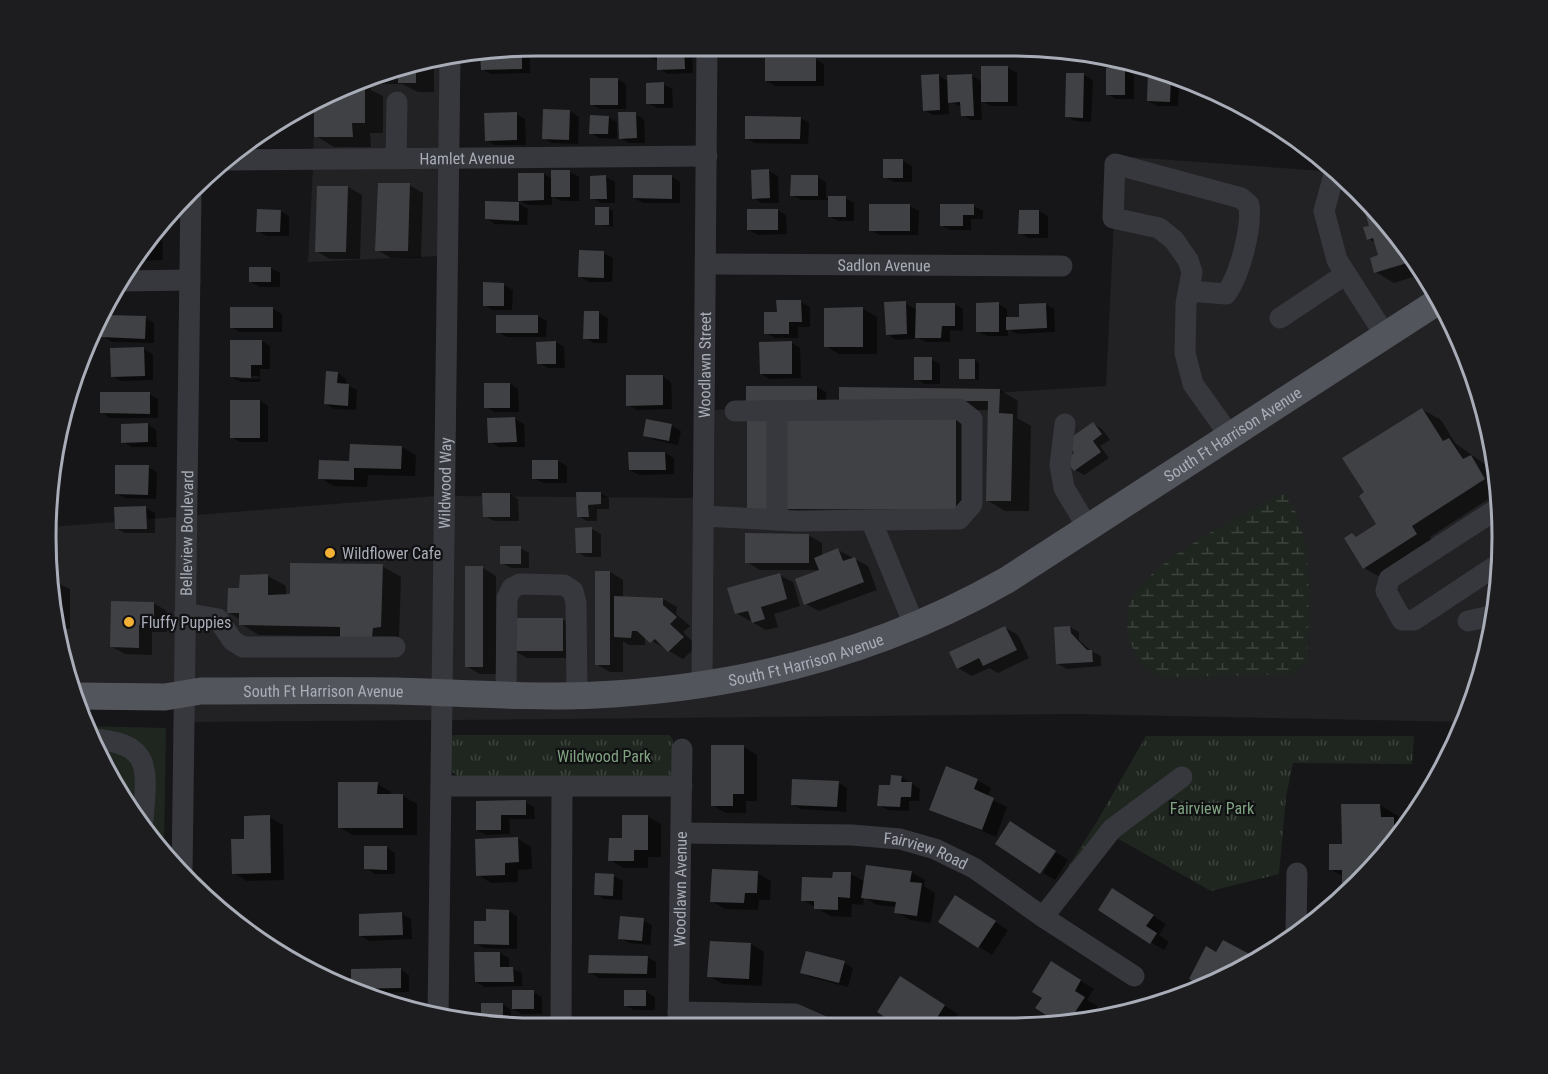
<svg xmlns="http://www.w3.org/2000/svg" width="1548" height="1074" viewBox="0 0 1548 1074" font-family="'Roboto Condensed',sans-serif">
  <style>
    .built { fill: #222225 }
    .grass { fill: #1e261f }
    .wetland { fill: url(#wetland-marsh) }
    .park { fill: url(#park-tufts) }
    .shadow { fill: #0007; fill-rule: evenodd }
    .building { fill: #404145 }
    .lines { fill: none; stroke-linecap: round; stroke-linejoin: round }
    .minor { stroke: #37383d; stroke-width: 21 }
    .major { stroke: #53555c; stroke-width: 27 }
    .poi-dot { fill: #f2b134; stroke: #111113; stroke-width: 2 }
    .labels { text-anchor: middle; dominant-baseline: central; stroke-width: 4.5; stroke-linejoin: round; paint-order: stroke }
    .street-label { font-size: 16px; fill: #a8adb8; stroke: #111113 }
    .poi-label { font-size: 16px; fill: #a8adb8; stroke: #111113; text-anchor: start }
    .park-label { font-size: 16px; fill: #7fa381; stroke: #111113 }
    .rim { fill: none; stroke: #a8adb8; stroke-width: 3 }
  </style>
  <defs>
    <pattern id="wetland-marsh" width="20" height="14" patternUnits="userSpaceOnUse" patternTransform="scale(1.5)"><rect width="20" height="14" fill="#1e261f"/><path d="M1 5h8M5 5V1M11 12h8M15 12V8" fill="none" stroke="#3c433d"/></pattern>
    <pattern id="park-tufts" width="24" height="20" patternUnits="userSpaceOnUse" patternTransform="scale(1.5)"><rect width="24" height="20" fill="#1e261f"/><path d="M3 7l-1-3M5 7V3M7 7l1-3M15 17l-1-3M17 17v-4M19 17l1-3" fill="none" stroke="#3c433d"/></pattern>
  </defs>
  <rect width="100%" height="100%" fill="#161618"/>
  <!-- built -->
  <path class="built" d="M440,58L439,149L313,150L316,104L409,62Z
    M1117,156L1337,172L1359,189L1420,264L1435,292L1001,573L869,636L712,675L715,410L1106,386Z
    M439,166L438,256L308,262L313,168Z
    M1444,308L1466,349L1494,441L1503,537L1493,633L1467,722L1076,714L452,720L451,702L876,652Z
    M435,496L432,684H194L196,515Z
    M454,496L695,498L692,678L650,683L451,684Z
    M177,517L175,687H73L54,633L51,527Z
    M194,701H432V720L193,722Z"/>
  <!-- grass -->
  <path class="grass" d="M86,726L166,728L164,850L96,755Z"/>
  <!-- wetland -->
  <path class="wetland" d="M1283,493C1317,529 1308,615 1307,662L1293,674L1266,675L1163,677L1142,667C1133,650 1124,630 1128,610C1136,565 1244,515 1283,493Z"/>
  <!-- park -->
  <path class="park" d="M449,735H670L673,741V774L667,777L461,779L449,769Z
    M1146,736H1414L1412,764L1293,763L1286,797L1279,874L1211,891L1115,837L1046,901L1096,823Z"/>
  <!-- shadow -->
  <path class="shadow" d="M644,45H688L692,47L693,73L668,74L659,69L658,61L645,56Z
    M521,49L530,54V73L491,74L482,69Z
    M434,59V92H418L402,84H371V90L383,96V133H370L371,147H334L316,136L315,105L409,62Z
    M815,59L824,64V86H775L766,81Z
    M1008,68L1017,73V106H991L981,101L982,120H971L963,115L962,107L948,101L949,114L933,115L924,110L939,76L948,81L972,76L982,82Z
    M1125,70L1134,75V99H1116L1107,94Z
    M1149,70L1201,90V91L1184,90L1179,87L1178,106H1157L1148,101Z
    M1068,74L1084,75L1093,80L1091,122L1075,121L1066,116Z
    M617,79L626,84V109H600L591,104Z
    M663,84L672,89L673,108H657L648,103Z
    M570,111L579,117L578,144L552,143L543,138Z
    M516,114L525,119L526,145H495L486,140Z
    M635,114L644,119L645,143H629L620,138Z
    M608,117L617,122V139L599,138L591,133Z
    M800,118L809,123L808,144L755,143L746,138Z
    M903,161L912,166V182H894L885,177Z
    M769,171L778,176L779,203H762L754,198Z
    M570,172L579,177V201H561L552,196V205H528L519,200L544,174L552,179Z
    M671,176L680,182V203H643L634,198Z
    M606,177L615,182V203H601L592,198Z
    M817,177L826,182V198H845L854,203V221H838L829,216V200H801L792,195Z
    M409,185L423,193L421,258H391L377,250Z
    M348,187L362,195L360,259H330L316,251Z
    M1360,191L1420,264L1425,273L1394,283L1376,272L1379,256L1376,243L1368,239L1371,227Z
    M519,204L528,209L527,225L495,224L486,218Z
    M910,206L919,211L918,235H879L871,230Z
    M941,206H974L983,211V219H971V230H950L941,225Z
    M609,209L613,211V227L596,224Z
    M777,210L786,215L787,234L758,235L749,230Z
    M280,211L289,216V236H267L258,231Z
    M1039,211L1048,216V238H1029L1020,233Z
    M157,228L162,231L163,260L137,261Z
    M604,253L613,258L612,282H589L580,277Z
    M271,268L280,273V287H260L251,282Z
    M504,285L513,290L512,310H493L484,305Z
    M801,302L810,307V327H798V338H775L766,333L778,313Z
    M905,303L917,310L954,304L963,309V331L950,330V342H926L915,336V339L896,340L887,334Z
    M998,304L1007,309V318H1021L1045,304L1054,309L1055,332L1017,334L1008,329V336H987L978,331Z
    M273,309L282,314V332H240L231,327Z
    M863,309L877,317V354H839L826,346Z
    M599,313L608,318L607,343H594L585,338Z
    M103,316L145,318L154,323V343L112,342L103,336Z
    M538,316L547,321L546,337H507L498,332Z
    M262,341L270,346V369H260V382H241L232,377ZM239,376H259V379H239Z
    M556,342L564,347L565,368H548L539,363Z
    M792,343L800,348L801,378L770,379L761,374Z
    M144,349L153,354V380L121,381L112,376Z
    M931,359L940,364V384H925L916,379Z
    M975,360L979,363V380L961,378Z
    M338,373L346,379V385L357,390L356,410L334,409L326,404Z
    M662,376L671,382L672,409L637,410L628,405Z
    M510,384L518,389L519,412H494L486,407Z
    M817,387L826,392V406H756Z
    M1000,390L1018,401L1017,418L1031,426L1029,511H1005L987,500L989,410L859,411Z
    M149,394L158,399V418H110L101,412Z
    M260,401L268,406V442H240L231,437Z
    M1423,410L1441,420L1455,443L1489,467L1497,481L1499,492L1430,537L1435,545L1382,578L1364,568L1352,535L1358,538L1378,525Z
    M515,419L524,424L525,447H499L490,442Z
    M956,419L974,430V519H805L786,508Z
    M648,421L672,426L681,431L678,445L654,440L645,435Z
    M1093,424L1102,429L1110,440L1100,446L1109,458L1084,475L1075,470L1077,454Z
    M148,425L156,430L157,447H132L123,442Z
    M402,447L416,455L415,476L368,475L367,487L334,486L320,478Z
    M665,453L674,458V474L639,475L630,470Z
    M558,461L567,466V483H543L534,478Z
    M148,467L157,472L156,499L125,498L116,493Z
    M600,493L609,498V509H597V521H587L578,516V494Z
    M509,494L518,499L519,521H494L485,516Z
    M146,508L155,513V533H125L116,528Z
    M592,529L601,534V557H586L577,552Z
    M808,535L822,543V556L838,550L868,566L877,590L819,611L806,604L822,570H760L747,562Z
    M520,548L529,553V568H511L502,563Z
    M382,566L401,577L399,637L259,635L241,624V620L228,612L241,589L268,576L286,586V596Z
    M483,568L496,576V674H480L466,666Z
    M610,572L623,580V598L663,599L677,607L676,614L690,626L683,632L697,646L683,659L645,637V645H629L623,641V672H610L596,664Z
    M779,575L793,582L800,606L774,614L778,627L766,630L736,613Z
    M53,581L70,589V629H54Z
    M153,603L167,611V632H152V655L125,654L112,647Z
    M562,619L576,627V658H527L513,650Z
    M1004,627L1018,635L1029,658L998,673L989,668L972,676L958,668Z
    M1070,627L1079,632V640L1091,651L1101,656V666L1067,669L1058,664Z
    M744,747L757,755V801H746V813H726L712,805Z
    M902,777L920,789L919,801H909V811L888,810L879,805Z
    M977,780L991,788L987,797L1007,807L996,837L931,809Z
    M839,783L847,788L846,812L801,809L792,804Z
    M377,784L391,792V796H403L417,804V835H353L339,827Z
    M477,802H525L534,807L535,819H509L510,834L486,835L477,830Z
    M1380,805L1398,816L1399,821L1407,826L1354,888L1344,882V877L1330,869L1343,845Z
    M647,816L661,824V857H648V868H624L610,860Z
    M269,817L283,825L284,880L247,881L233,873L246,840Z
    M518,839L531,847L532,869L518,870V882L491,883L478,875Z
    M387,848L395,853V874H375L366,868Z
    M1056,852L1068,860L1055,880L1043,873Z
    M911,872L925,880L924,886L935,893L931,923L910,920L896,912L897,907L877,905L864,897L863,905L852,904L851,917L830,916L803,900L834,880L851,874L865,882Z
    M757,873L771,881L770,900H759L758,910L725,909L711,901Z
    M596,875L614,876L623,881L622,900L604,899L595,894Z
    M1126,898L1166,924L1159,935L1169,942L1164,950L1150,942Z
    M969,905L1008,930L992,955L979,947Z
    M508,911L517,916V949L484,948L475,943L487,923Z
    M402,914L411,919L412,939L370,941L361,936Z
    M643,920L652,925L650,945L629,943L620,938Z
    M244,930H251L260,935V941L272,946V950Z
    M751,944L764,952L762,986L723,984L709,976Z
    M500,953L509,958V968L522,973V986L485,987L476,982Z
    M647,957L656,962V978H599L590,972Z
    M844,963L853,968L848,987L810,977L801,972Z
    M401,970L409,975V992L361,993L353,988Z
    M1065,971L1094,989L1087,1000L1098,1006L1088,1021L1062,1024L1037,1008Z
    M914,986L958,1014L948,1029H906Z
    M625,991L646,992L655,997V1010H634L625,1005Z
    M533,992L542,997V1014H522L513,1009Z
    M377,1000H400L413,1008V1011Z
    M502,1004L511,1010V1026L472,1023V1017H482Z"/>
  <!-- building -->
  <path class="building" d="M643,45H684L685,69L657,70V56L643,57Z
    M522,47V69L481,70L480,52Z
    M765,58H816V81H765Z
    M416,61V83H398V74H383Z
    M981,66H1008V102H981Z
    M1106,68H1125V95H1106Z
    M1148,70L1171,78L1170,102L1147,101Z
    M1066,73H1084L1083,118L1065,117Z
    M939,74L940,110L923,111L921,75Z
    M972,74L974,116H961L960,102L948,103L947,75Z
    M590,78H618V105H590Z
    M1174,80L1191,86H1174Z
    M664,82V104H646V83Z
    M361,84H365V123H352L353,137H314V105Z
    M543,109L570,110L569,140L542,139Z
    M517,112V140L485,141L484,113Z
    M618,112H636L637,138L619,139Z
    M590,115L609,116L608,134H589Z
    M745,116L801,117L800,139H745Z
    M883,159H903V178H883Z
    M769,169L770,198L752,199L751,170Z
    M551,170H570V197H551Z
    M518,173H544V200L518,201Z
    M606,175L607,199H590V176Z
    M633,175H672V199L633,198Z
    M791,175H818V196H790Z
    M378,183H410L408,251H375Z
    M317,186H348L346,252H315Z
    M1358,189H1359L1417,260L1374,273L1370,258L1378,255L1373,238L1367,240L1363,227L1369,226Z
    M828,196H846V217H828Z
    M485,201L519,202V221L485,219Z
    M869,204H910V231H869Z
    M940,204H974V215H963V226H940Z
    M595,207H609V225H595Z
    M257,209L281,210L280,232H256Z
    M747,209H778V230H747Z
    M1019,210H1039V234H1018Z
    M150,240V252L142,253Z
    M579,250L604,251V278L578,277Z
    M249,267H271V282H249Z
    M483,282L504,283V306H483Z
    M776,300H801L802,322H789V334H764V312H777Z
    M906,301L907,334L886,335L884,302Z
    M999,302V332H976V303Z
    M916,303H955V326H942L941,338H915Z
    M1046,303L1047,328L1006,330V317H1019V304Z
    M230,307H273V328H230Z
    M863,307V347H824V308Z
    M584,311H599V339H583Z
    M104,315L146,316L145,339L101,337Z
    M496,315H538V333H496Z
    M230,340H262V365H251V378L230,377Z
    M556,341V364H537L536,342Z
    M792,341V374H760L759,342Z
    M144,347L145,376L111,377L110,348Z
    M914,357H932V380H914Z
    M959,359H975V379H959Z
    M326,371L338,372L337,383L349,384L348,406L324,404Z
    M626,375H663V405L626,406Z
    M484,383H510V408H484Z
    M746,386H817V402H746Z
    M839,387L1000,389L999,413L1013,414L1011,501H986L988,401H839Z
    M100,392H150V414L100,413Z
    M230,400H260V438H230Z
    M1422,408L1443,441L1449,438L1463,459L1471,455L1485,479L1412,526L1417,534L1363,569L1344,538L1352,533L1356,537L1376,524L1359,496L1364,492L1342,458Z
    M515,417L517,442L488,443L487,418Z
    M785,417L956,418V510L785,509Z
    M646,419L672,424L669,441L643,436Z
    M747,419H769V509H747Z
    M1093,422L1102,434L1093,441L1101,452L1074,471L1065,459L1074,453L1066,441Z
    M148,423V442L121,443V424Z
    M350,444L402,446L401,469L354,468V480L318,479L319,460L349,461Z
    M628,452H665L666,470H629Z
    M532,460H558V479H532Z
    M115,465H149L148,495L115,494Z
    M576,492H601V504L588,505L589,517H577Z
    M482,493H510V517H483Z
    M146,506L147,529H115L114,507Z
    M592,527V553H576L575,528Z
    M745,533L809,534V563H745Z
    M500,546H521V564H500Z
    M838,548L843,561L855,557L864,582L804,605L795,579L819,570L814,558Z
    M290,563L383,564L381,627L373,628L372,638H340V627L239,625V613H227L228,588H239L240,575L268,574V595L290,594Z
    M465,566H483V667H465Z
    M595,571H610V665H595Z
    M780,573L787,599L761,607L765,619L752,623L748,611L735,614L727,588Z
    M53,579H56L57,622H54Z
    M614,596L663,598V605L677,617L670,624L684,637L668,652L655,639L650,643L637,631H632L631,638L614,637Z
    M111,601L154,602V625H139V648L110,647Z
    M512,618H563V651H512Z
    M1005,626L1017,650L983,666L979,658L957,669L949,652Z
    M1070,626L1071,633L1087,650H1092L1093,662L1056,664L1054,627Z
    M711,745H744V794H733V806H711Z
    M946,766L978,779L974,789L994,798L982,830L929,810Z
    M891,775L902,776L901,782H912L911,797H901L900,807L877,806L879,785H890Z
    M792,779L839,781L837,807L791,805Z
    M338,782H378L377,794H403V828H338Z
    M526,800V815H501V830H476V801Z
    M1341,804H1380L1381,817H1394V842L1355,887V883H1342V870H1329V844H1342Z
    M270,815L271,873L232,874L231,839H244V816Z
    M622,815H648V850H634V861H608L609,838H622Z
    M1010,821L1056,851L1040,874L995,844Z
    M518,837L519,862L505,863V875L476,876L475,839Z
    M364,846H387V870L364,869Z
    M866,865L912,871L910,882L922,883L917,916L894,913L896,902L861,898Z
    M712,869L758,871L757,893H745L744,903L710,902Z
    M833,872H851L850,898L838,897V910L814,909V901H801L802,877L832,878Z
    M595,873L614,874L613,896L594,895Z
    M1112,888L1154,915L1146,926L1157,933L1150,944L1098,910Z
    M955,895L996,921L978,948L938,922Z
    M486,909L509,910V945L474,944V921H486Z
    M402,912L403,935L359,936V914Z
    M620,916L644,918L642,941L618,939Z
    M242,928H252V936Z
    M1223,940L1257,958L1229,978L1203,987L1189,979L1206,946L1216,952Z
    M710,941L751,943L749,979L707,977Z
    M806,951L845,961L839,983L800,973Z
    M474,952H500V967H513L514,982H475Z
    M589,955L648,956L647,974L588,973Z
    M1051,961L1081,980L1075,991L1085,997L1068,1023L1060,1024L1035,1008L1042,998L1032,992Z
    M401,968V988L351,989V969Z
    M900,976L945,1005L930,1029H903L877,1012Z
    M512,990H534V1009H512Z
    M624,990H646V1006H624Z
    M374,999H400V1007Z
    M481,1003H503V1026L470,1022V1015L481,1016Z"/>
  <g class="lines">
    <!-- minor -->
    <g class="minor">
      <path d="M396,158L397,102"/>
      <path id="s1" d="M227,160L707,156"/>
      <path d="M1335,171L1324,211L1337,260L1385,335"/>
      <path id="s2" d="M706,264L1062,266"/>
      <path d="M124,281L190,280"/>
      <path d="M1189,291L1226,294C1240,275 1252,228 1249,205L1241,198L1115,164L1113,218L1159,228L1174,240L1188,260L1192,272L1186,304L1185,353L1193,384L1230,436"/>
      <path d="M1280,318L1346,274"/>
      <path d="M777,410V520"/>
      <path d="M1065,424L1060,465L1064,488L1088,528"/>
      <path d="M1500,507L1389,579L1386,591L1402,620H1414L1500,563"/>
      <path d="M704,516L797,521L959,519L972,504V419L959,409L735,411"/>
      <path d="M871,520L915,627"/>
      <path d="M185,613L218,619L233,641L243,647H395"/>
      <path d="M1468,621L1495,615"/>
      <path id="s3" d="M702,685L707,45"/>
      <path d="M506,694L507,598L512,588L520,584L564,585L573,591L576,603L577,695"/>
      <path d="M90,739C153,742 147,768 143,821"/>
      <path d="M441,786H682"/>
      <path id="s4" d="M682,833L852,835L900,839L935,849L974,868L1043,917L1134,976"/>
      <path id="s5" d="M182,875L191,191"/>
      <path d="M1043,917L1112,829L1182,777"/>
      <path d="M1296,930L1297,873"/>
      <path d="M678,1012L795,1014L829,1029"/>
      <path id="s6" d="M438,1019L450,57"/>
      <path d="M561,1029L562,786"/>
      <path id="s7" d="M678,1029L682,749"/>
    </g>
    <!-- major -->
    <path class="major" id="s8" d="M76,696L165,697L201,691C266,691 332,690 397,691C463,693 530,698 596,695C743,688 879,653 1007,580L1440,300"/>
  </g>
  <!-- markers -->
  <g class="poi-dot">
    <circle cx="330" cy="553" r="6"/>
    <circle cx="129" cy="622" r="6"/>
  </g>
  <g class="labels">
    <!-- street labels -->
    <g class="street-label">
      <text stroke="none"><textPath href="#s1" startOffset="240">Hamlet Avenue</textPath></text>
      <text stroke="none"><textPath href="#s2" startOffset="178">Sadlon Avenue</textPath></text>
      <text stroke="none"><textPath href="#s3" startOffset="320">Woodlawn Street</textPath></text>
      <text stroke="none"><textPath href="#s8" startOffset="1220">South Ft Harrison Avenue</textPath></text>
      <text stroke="none"><textPath href="#s6" startOffset="536">Wildwood Way</textPath></text>
      <text stroke="none"><textPath href="#s5" startOffset="342">Belleview Boulevard</textPath></text>
      <text stroke="none"><textPath href="#s8" startOffset="734">South Ft Harrison Avenue</textPath></text>
      <text stroke="none"><textPath href="#s8" startOffset="248">South Ft Harrison Avenue</textPath></text>
      <text stroke="none"><textPath href="#s4" startOffset="246">Fairview Road</textPath></text>
      <text stroke="none"><textPath href="#s7" startOffset="140">Woodlawn Avenue</textPath></text>
    </g>
    <!-- poi labels -->
    <g class="poi-label">
      <text x="342" y="553">Wildflower Cafe</text>
      <text x="141" y="622">Fluffy Puppies</text>
    </g>
    <!-- park labels -->
    <g class="park-label">
      <text x="604" y="756">Wildwood Park</text>
      <text x="1212" y="808">Fairview Park</text>
    </g>
  </g>
  <!-- crop -->
  <path d="M0 0H1548V1074H0ZM537 56H1011A481 481 0 0 1 1492 537V537A481 481 0 0 1 1011 1018H537A481 481 0 0 1 56 537V537A481 481 0 0 1 537 56Z" fill="#1d1d20" fill-rule="evenodd"/>
  <path class="rim" d="M537 56H1011A481 481 0 0 1 1492 537V537A481 481 0 0 1 1011 1018H537A481 481 0 0 1 56 537V537A481 481 0 0 1 537 56Z"/>
</svg>
